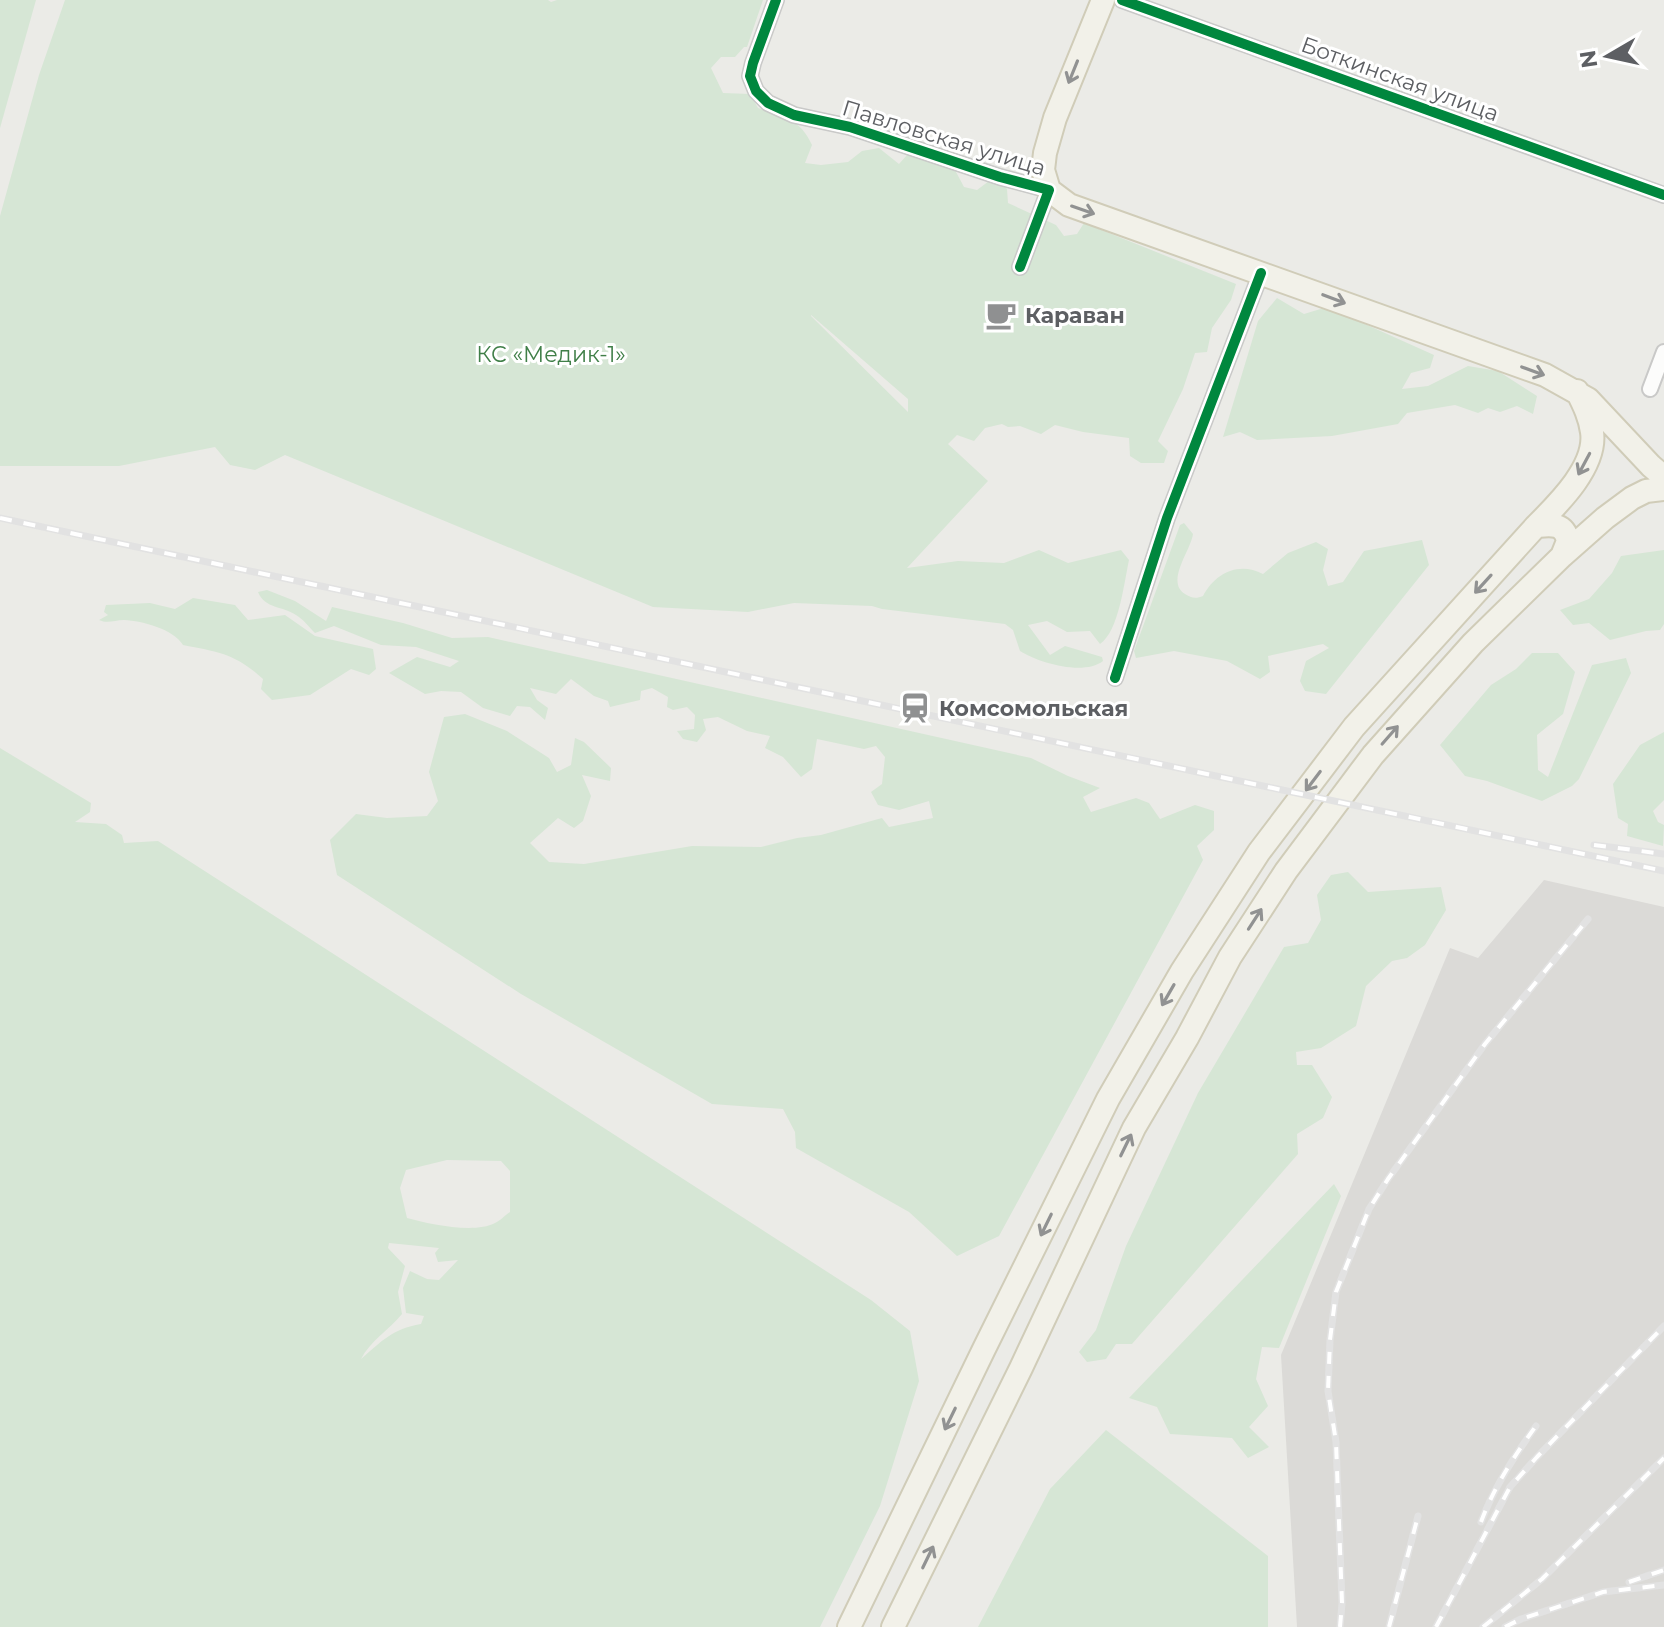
<svg xmlns="http://www.w3.org/2000/svg" width="1664" height="1627" viewBox="0 0 1664 1627" font-family="Montserrat,sans-serif">
  <style>
    .industrial { fill: #dbdad7 }
    .green { fill: #d6e6d5; fill-rule: evenodd }
    .lines { fill: none; stroke-linecap: round; stroke-linejoin: round }
    .street-casing { stroke: #c9c9c8; stroke-width: 18 }
    .primary-casing { stroke: #d0ccb8; stroke-width: 26 }
    .street { stroke: #fcfcfb; stroke-width: 14 }
    .primary { stroke: #f2f1e9; stroke-width: 22 }
    .rail-casing { stroke: #e2e2e2; stroke-width: 7 }
    .rail { stroke: #fff; stroke-width: 4; stroke-dasharray: 12; stroke-linecap: butt }
    .cycleway-casing { stroke: #fff; stroke-width: 15 }
    .cycleway { stroke: #00873e; stroke-width: 10 }
    .oneway { stroke: #919292 }
    .labels { text-anchor: middle; dominant-baseline: central; stroke-width: 6; stroke-linejoin: round; paint-order: stroke }
    .street-label { font-size: 22px; fill: #5d5f63; stroke: #fff }
    .poi-label { font-size: 22px; font-weight: bold; fill: #5d5f63; stroke: #fff; text-anchor: start }
    .park-label { font-size: 22px; fill: #407f48; stroke: #fff }
  </style>
  <rect width="100%" height="100%" fill="#ebebe7"/>
  <!-- industrial -->
  <path class="industrial" d="M1544,880L1664,907V1627H1297L1281,1355L1450,948L1478,958Z"/>
  <!-- green -->
  <path class="green" d="M0,0H36L0,128Z
    M65,0H548L551,2L557,0H763L747,47H744L735,57H721L711,68L723,93L750,94L758,108C783,117 800,118 812,145L805,163L821,165L848,162L862,151L879,148L899,164L907,155L955,170L964,187L977,190L989,181H1001L1007,189L1008,203L1056,225L1064,236L1077,234L1084,223L1236,284L1231,300L1212,328L1207,352L1195,353L1183,389L1158,441L1168,451L1164,463H1141L1130,456L1129,438L1083,432L1055,425L1041,434L1020,426L1008,427L1002,424L985,428L974,441L957,435L948,444L988,481L907,568L958,561L1004,563L1039,550L1068,563L1121,550L1129,560C1124,583 1119,631 1100,644L1090,631L1067,632L1047,621L1028,625L1050,655L1065,646L1102,657L1103,661C1084,676 1039,663 1020,651L1013,630L1005,624L882,609L872,606L794,603L748,612L653,607L285,455L255,470L230,465L215,447L119,466H0V216L39,75ZM811,315L908,399V412L811,316Z
    M1277,298L1304,314L1327,307L1434,355L1430,368L1411,373L1402,389L1428,386L1468,366L1498,371L1537,396L1533,414L1517,406L1500,412L1488,408L1478,413L1455,405L1407,413L1398,424L1332,436L1257,440L1240,432L1223,437L1258,321Z
    M1184,523L1193,534C1191,550 1165,582 1185,594C1191,598 1196,599 1203,596C1215,573 1239,561 1263,574L1288,553L1316,542L1328,549L1323,570L1328,586L1343,582L1364,551L1422,540L1429,565L1326,694L1305,691L1300,681L1306,661L1329,648L1323,644L1268,656L1270,672L1260,679L1227,661L1174,651L1136,658L1134,651L1180,525Z
    M1664,550V624L1660,630L1646,631L1610,640L1589,623L1573,625L1560,610L1589,599L1612,573L1621,556Z
    M267,590L295,601L326,621L332,607L403,623L452,638L488,637L1031,758L1068,776L1100,788L1083,797L1091,812L1136,798L1149,803L1160,819L1195,805L1214,811V830L1197,846L1203,860L999,1236L957,1256L909,1212L796,1148L795,1132L783,1109L712,1104L521,994L337,875L330,840L356,814L387,818L427,816L438,801L429,772L444,717L465,714L507,731L549,758L557,772L571,765L575,738L584,742L611,768L610,781L582,775L591,796L583,821L574,828L558,818L530,843L549,862L584,864L692,846L761,847L797,838L821,835L882,818L889,827L933,818L929,801L899,810L878,805L871,792L882,784L885,757L876,746L864,749L817,739L812,769L801,777L783,757L765,748L770,736L747,731L718,717L703,719L706,730L697,742L683,739L677,731L694,729L695,715L687,707L673,710L667,707L668,697L652,688L641,691L640,700L610,707L608,701L594,696L571,679L556,694L530,688L537,700L548,708L545,720L530,707L517,706L510,716L483,708L461,692L441,691L425,694L389,673L417,657L450,667L459,661L416,647L381,645L334,626L315,633C309,627 303,619 296,615C283,606 265,609 258,592Z
    M193,598L235,605L248,620L285,615L315,636L373,649L376,669L369,675L351,669L310,695L272,700L261,689L263,679C236,654 219,652 183,645C173,629 143,621 124,620C114,620 108,624 99,620L108,615L104,612L106,605L150,603L175,609Z
    M1532,653H1558L1575,672L1563,714L1537,735L1538,770L1548,777L1592,665L1626,658L1631,673L1579,779L1572,786L1542,801L1487,781L1465,776L1440,745L1491,685L1516,669Z
    M1664,732V800L1653,811L1658,822L1664,825L1663,846L1627,836L1628,824L1618,818L1613,784L1640,745Z
    M0,748L91,803L90,812L75,822L106,824L122,835L124,843L158,841L871,1300L910,1331L919,1381L880,1506L820,1627H0ZM447,1160L501,1161L510,1171V1212C505,1215 500,1221 495,1223C474,1234 429,1224 407,1218L400,1188L406,1170ZM389,1243L439,1248L435,1253L438,1262L458,1260L439,1280L427,1279L410,1271L403,1288L406,1313L424,1316L421,1324C392,1329 382,1341 361,1359C370,1341 389,1330 402,1314L398,1292L405,1266L388,1248Z
    M1348,872L1368,892L1441,887L1446,910L1425,945L1407,958L1392,961L1366,986L1356,1026L1321,1048L1296,1052L1297,1065H1312L1332,1097L1323,1118L1297,1134L1298,1154L1132,1344H1116L1106,1359L1087,1362L1079,1352L1096,1330L1126,1246L1198,1093L1284,947L1308,943L1321,920L1317,895L1331,875Z
    M1334,1184L1341,1196L1279,1348L1262,1347L1256,1379L1268,1406L1249,1427L1269,1447L1248,1458L1232,1438L1170,1434L1157,1407L1129,1398Z
    M1106,1430L1268,1556V1627H978L1050,1489Z"/>
  <g class="lines">
    <!-- street casing -->
    <g class="street-casing">
      <path id="street" d="M776,0L753,63L750,76L756,91L768,103L794,115L850,127L1000,177L1049,190L1020,267
        M1122,0L1664,195
        M1650,389L1664,352
        M1115,678L1167,518L1261,273"/>
    </g>
    <!-- primary casing -->
    <g class="primary-casing">
      <path id="primary" d="M1103,0L1055,118L1045,153L1043,170L1049,190L1069,205L1545,375L1588,399L1651,466L1664,477
        M1536,526C1551,525 1564,522 1568,541L1562,556
        M849,1627L984,1349L1108,1099L1182,971L1259,852L1354,727L1536,526C1558,504 1597,466 1592,432C1590,417 1584,405 1577,391
        M893,1627L1021,1368L1134,1128L1187,1038L1230,957L1286,871L1373,755L1473,643L1562,556L1605,518L1632,498L1646,491L1664,489"/>
    </g>
    <!-- street -->
    <use href="#street" class="street"/>
    <!-- primary -->
    <use href="#primary" class="primary"/>
    <!-- rail casing -->
    <g class="rail-casing">
      <path id="rail" d="M0,518L1664,871
        M1594,845L1664,854
        M1481,1522C1494,1487 1514,1456 1536,1426
        M1629,1582L1664,1570
        M1340,1627L1342,1603L1336,1442L1328,1391L1330,1340L1336,1292L1369,1209L1388,1179L1485,1044L1588,919
        M1389,1627L1418,1516
        M1436,1627L1510,1487L1537,1457L1664,1326
        M1483,1627L1542,1579L1664,1458
        M1505,1627L1521,1619L1603,1592L1664,1585"/>
    </g>
    <!-- rail -->
    <use href="#rail" class="rail"/>
    <!-- cycleway casing -->
    <g class="cycleway-casing">
      <path id="cycleway" d="M776,0L753,63L750,76L756,91L768,103L794,115L850,127L1000,177L1049,190L1020,267
        M1122,0L1664,195
        M1115,678L1167,518L1261,273"/>
    </g>
    <!-- cycleway -->
    <use href="#cycleway" class="cycleway"/>
  </g>
  <!-- one-way arrows -->
  <defs><path id="oneway-shaft" d="M-6 0H5M1.5-3L5.5 0L1.5 3" fill="none" stroke-width="1.6" stroke-linecap="round" stroke-linejoin="round" transform="scale(2)"/></defs>
  <g class="oneway">
    <use href="#oneway-shaft" transform="translate(1073 72) rotate(112)"/>
    <use href="#oneway-shaft" transform="translate(1083 210) rotate(19)"/>
    <use href="#oneway-shaft" transform="translate(1334 299) rotate(21)"/>
    <use href="#oneway-shaft" transform="translate(1533 371) rotate(20)"/>
    <use href="#oneway-shaft" transform="translate(1584 464) rotate(118)"/>
    <use href="#oneway-shaft" transform="translate(1483 584) rotate(132)"/>
    <use href="#oneway-shaft" transform="translate(1390 735) rotate(-49)"/>
    <use href="#oneway-shaft" transform="translate(1313 781) rotate(127)"/>
    <use href="#oneway-shaft" transform="translate(1255 919) rotate(-57)"/>
    <use href="#oneway-shaft" transform="translate(1168 995) rotate(120)"/>
    <use href="#oneway-shaft" transform="translate(1126 1145) rotate(-64)"/>
    <use href="#oneway-shaft" transform="translate(1046 1225) rotate(116)"/>
    <use href="#oneway-shaft" transform="translate(950 1419) rotate(116)"/>
    <use href="#oneway-shaft" transform="translate(928 1557) rotate(-64)"/>
  </g>
  <!-- icons -->
  <defs>
    <g id="cafe-bare" transform="scale(2.4)"><path d="M-5.5-4.5H6V0H3Q3 3.5 0 3.5H-2.5Q-5.5 3.5-5.5 0ZM3-3.2v2h1.7v-2ZM-6 4.5H4V6H-6Z" fill="#8f9091" stroke="#fff" stroke-width="2.5" paint-order="stroke"/></g>
    <g id="station-bare" transform="scale(2.4)"><path d="M-3-6H3Q5-6 5-4V2Q5 4 3 4L4.5 6H3L1.5 4h-3L-3 6H-4.5L-3 4Q-5 4-5 2V-4Q-5-6-3-6ZM-3.5-4v3h7v-3ZM-3.5 1v1.5H-2V1ZM2 1v1.5H3.5V1Z" fill="#8f9091" stroke="#fff" stroke-width="2.5" paint-order="stroke"/></g>
  </defs>
  <g fill-rule="evenodd">
    <use href="#cafe-bare" x="1001" y="315"/>
    <use href="#station-bare" x="915" y="708"/>
  </g>
  <g class="labels">
    <!-- street labels -->
    <g class="street-label">
      <text transform="translate(1400 79) rotate(20)">Боткинская улица</text>
      <text transform="translate(944 138) rotate(17)">Павловская улица</text>
    </g>
    <!-- poi labels -->
    <g class="poi-label">
      <text x="1025" y="315">Караван</text>
      <text x="939" y="708">Комсомольская</text>
    </g>
    <!-- park labels -->
    <g class="park-label">
      <text x="551" y="354">КС «Медик-1»</text>
    </g>
  </g>
  <!-- north arrow -->
  <g transform="translate(1608 56) rotate(261)" stroke="#ffffff" stroke-width="6" paint-order="stroke">
  <path d="M0-6L14 30L0 20L-14 30Z" fill="#5d5f63"/>
  <text y="-12" font-size="22" font-weight="bold" text-anchor="middle" fill="#5d5f63">N</text>
  </g>
</svg>
